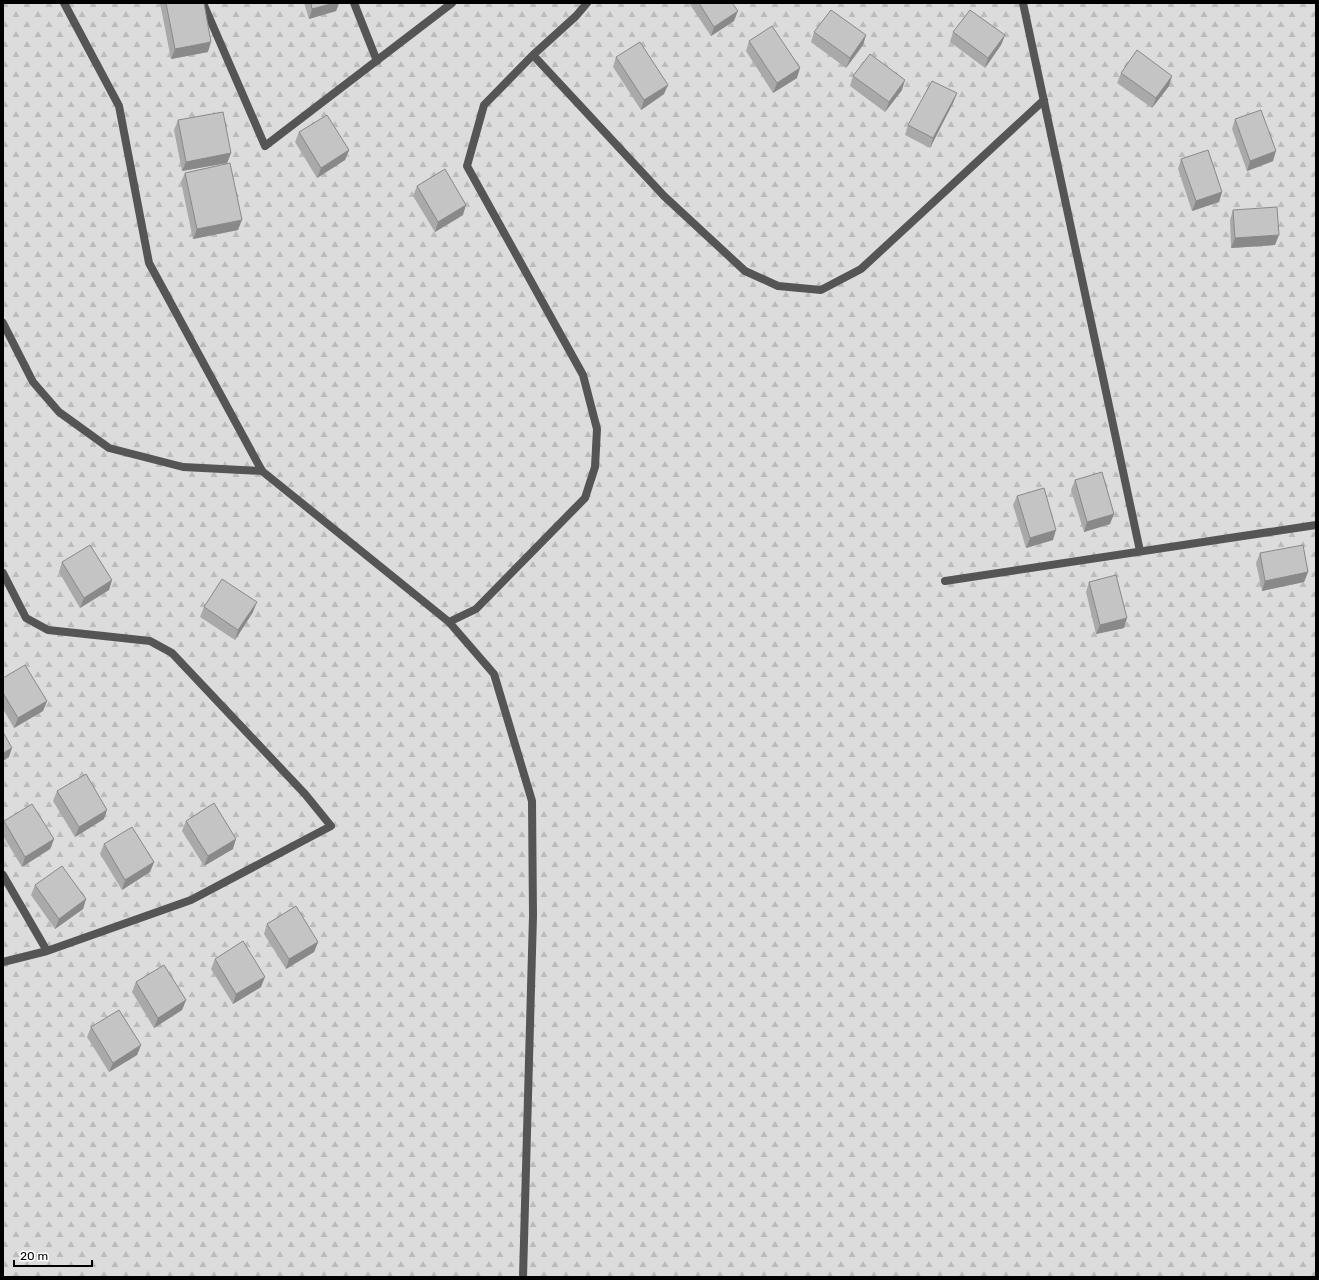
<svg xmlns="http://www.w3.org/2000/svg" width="1319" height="1280" viewBox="0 0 1319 1280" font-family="Rubik,sans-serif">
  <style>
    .forest { fill: url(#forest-firs) }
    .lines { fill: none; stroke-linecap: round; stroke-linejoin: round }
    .minor { stroke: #555; stroke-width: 8 }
    .tertiary { stroke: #555; stroke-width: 8 }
    .wall { fill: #a9a9a9 }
    .shaded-wall { fill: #898989 }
    .building { fill: #c4c4c4; stroke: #898989 }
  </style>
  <defs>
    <pattern id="forest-firs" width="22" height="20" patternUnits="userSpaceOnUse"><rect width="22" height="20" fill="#dcdcdc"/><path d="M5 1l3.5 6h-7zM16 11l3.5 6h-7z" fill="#bbb"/></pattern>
  </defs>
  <rect width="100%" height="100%" fill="#fff"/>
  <!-- forest -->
  <path class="forest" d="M3,3H1316V1277H3Z"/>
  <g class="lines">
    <!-- minor -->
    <path class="minor" d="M203,3L265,146L452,3
      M354,3L377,61
      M1023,3L1140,551
      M533,55L664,196L745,271L778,286L821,290L861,269L1044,100
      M3,323L33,382L59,412L109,448L183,467L262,471
      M3,573L26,618L48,630L150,641L172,653L305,794L331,826L191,900L47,951L3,962
      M945,581L1316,525
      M449,622L476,609L585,498L595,467L597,429L583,375L467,166L484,105L533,55L576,16L587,3
      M3,875L47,951"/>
    <!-- tertiary -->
    <path class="tertiary" d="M64,3L119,106L149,263L262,471L449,622L494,674L532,801L533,916L523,1277"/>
  </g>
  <!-- wall -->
  <path class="wall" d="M160,3H204L208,52L171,59Z
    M304,3H339L336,11L309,19Z
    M689,3H732L734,21L711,36Z
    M814,32L866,35L863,45L846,68L811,42Z
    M953,32L1005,35L1001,45L985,68L950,42Z
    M749,41L797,78L773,93L746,51Z
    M616,57L664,94L641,110L613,67Z
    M1121,73L1169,86L1152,108L1117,83Z
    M853,76L902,90L885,112L850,86Z
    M957,93L953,103L930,148L905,135L908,125Z
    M1235,119L1273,161L1247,171L1232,129Z
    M178,120L231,153L227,163L182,171L174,130Z
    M299,132L349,150L345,160L317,178L295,142Z
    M1181,159L1222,192L1219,202L1192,211L1178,169Z
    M185,173L238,230L193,239L181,182Z
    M417,186L463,215L435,232L413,196Z
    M1233,210L1275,245L1231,248L1230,220Z
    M1075,480L1110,524L1084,532L1071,490Z
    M1017,496L1053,540L1026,548L1013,505Z
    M1260,553L1308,572L1304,582L1262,591L1256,563Z
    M62,562L112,580L109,590L80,608L59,572Z
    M1089,582L1124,628L1096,634L1086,592Z
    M204,607L253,612L235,640L200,617Z
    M3,678L47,701L43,711L14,728L3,709Z
    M57,791L104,819L75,837L53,801Z
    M4,821L54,839L50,849L22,867L3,836V824Z
    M186,821L233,849L204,866L182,831Z
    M104,844L154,862L150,872L122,890L100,854Z
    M35,885L86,899L83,909L55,929L31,895Z
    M267,924L318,942L314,952L286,969L264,934Z
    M215,959L261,987L233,1004L211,969Z
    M136,982L186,1000L182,1010L154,1028L132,992Z
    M91,1027L141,1045L137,1055L109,1072L87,1037Z"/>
  <!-- shaded-wall -->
  <path class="shaded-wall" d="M334,3H339L336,11L309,19L312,9Z
    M738,11L734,21L711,36L714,27Z
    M866,35L863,45L846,68L850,58Z
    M1005,35L1001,45L985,68L988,58Z
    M211,42L208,52L171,59L175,49Z
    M800,68L797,78L773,93L777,83Z
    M1172,76L1169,86L1152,108L1156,98Z
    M905,80L902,90L885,112L889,102Z
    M668,85L664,94L641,110L644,100Z
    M957,93L953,103L930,148L933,138Z
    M349,150L345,160L317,178L321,168Z
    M1276,151L1273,161L1247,171L1250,161Z
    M231,153L227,163L182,171L186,162Z
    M1222,192L1219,202L1192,211L1196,201Z
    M466,205L463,215L435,232L438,222Z
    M242,220L238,230L193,239L197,229Z
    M1279,235L1275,245L1231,248L1235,238Z
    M1114,514L1110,524L1084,532L1087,522Z
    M1056,530L1053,540L1026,548L1030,538Z
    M1308,572L1304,582L1262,591L1265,581Z
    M112,580L109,590L80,608L84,598Z
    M257,602L253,612L235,640L238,630Z
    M1127,618L1124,628L1096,634L1100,625Z
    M47,701L43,711L14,728L18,718Z
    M12,748L9,757L3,761V753Z
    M107,810L104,819L75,837L79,827Z
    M54,839L50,849L22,867L25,857Z
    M236,839L233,849L204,866L208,856Z
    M154,862L150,872L122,890L125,880Z
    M86,899L83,909L55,929L59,919Z
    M318,942L314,952L286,969L289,959Z
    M265,977L261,987L233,1004L236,994Z
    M186,1000L182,1010L154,1028L158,1018Z
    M141,1045L137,1055L109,1072L113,1063Z"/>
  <!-- building -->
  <path class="building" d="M166,3H204L211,42L175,49Z
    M311,3H334L312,9Z
    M699,3H732L738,11L714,27Z
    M831,10L866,35L850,58L814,32Z
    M970,10L1005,35L988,58L953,32Z
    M772,26L800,68L777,83L749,41Z
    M640,42L668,85L644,100L616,57Z
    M1137,50L1172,76L1156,98L1121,73Z
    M870,54L905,80L889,102L853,76Z
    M932,81L957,93L933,138L908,125Z
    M1261,110L1276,151L1250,161L1235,119Z
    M223,112L231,153L186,162L178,120Z
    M327,115L349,150L321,168L299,132Z
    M1208,150L1222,192L1196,201L1181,159Z
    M230,163L242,220L197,229L185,173Z
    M445,169L466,205L438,222L417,186Z
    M1277,207L1279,235L1235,238L1233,210Z
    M1102,472L1114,514L1087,522L1075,480Z
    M1044,488L1056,530L1030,538L1017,496Z
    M90,545L112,580L84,598L62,562Z
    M1303,545L1308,572L1265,581L1260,553Z
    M1116,575L1127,618L1100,625L1089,582Z
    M222,579L257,602L238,630L204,607Z
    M25,665L47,701L18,718L3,693V678Z
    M3,732L12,748L3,753Z
    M86,774L107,810L79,827L57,791Z
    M214,803L236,839L208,856L186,821Z
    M32,804L54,839L25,857L4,821Z
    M132,827L154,862L125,880L104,844Z
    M62,866L86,899L59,919L35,885Z
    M296,906L318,942L289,959L267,924Z
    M243,941L265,977L236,994L215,959Z
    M164,965L186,1000L158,1018L136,982Z
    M119,1010L141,1045L113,1063L91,1027Z"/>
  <!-- border -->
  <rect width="1319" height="1280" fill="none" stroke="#000000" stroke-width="8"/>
  <!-- scale -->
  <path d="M14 1260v6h78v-6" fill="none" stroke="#000000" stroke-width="2"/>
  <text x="20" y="1260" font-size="12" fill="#000000" stroke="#ffffff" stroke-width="3" paint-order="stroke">20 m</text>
</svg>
